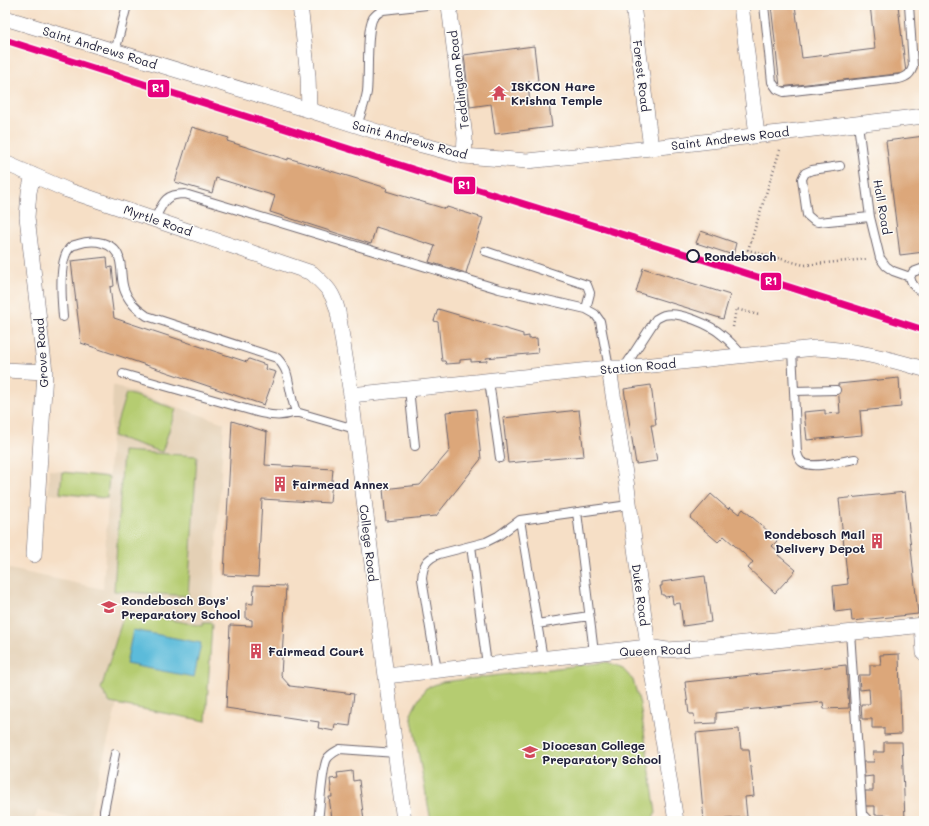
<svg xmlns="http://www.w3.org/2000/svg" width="929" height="826" viewBox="0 0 929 826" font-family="Mali,sans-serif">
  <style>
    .built { fill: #e4d0b5 }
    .green { fill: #b5cc71; stroke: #6c7756 }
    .water { fill: #5bbbda; stroke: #3e6e8a }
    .building { fill: #dca77a }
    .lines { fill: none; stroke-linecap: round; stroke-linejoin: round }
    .lane-casing { stroke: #6c646c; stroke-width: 10 }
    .street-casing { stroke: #6c646c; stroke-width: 16 }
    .path { stroke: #6c646c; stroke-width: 2.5; stroke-dasharray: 1 3; stroke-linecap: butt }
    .lane { stroke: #fff; stroke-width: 8 }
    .street { stroke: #fff; stroke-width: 15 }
    .rail-1-casing { stroke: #fdfcf7; stroke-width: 10 }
    .rail-1 { stroke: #e5007d; stroke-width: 7 }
    .stop-dot { fill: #fdfcf7; stroke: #22223b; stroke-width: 2 }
    .labels { text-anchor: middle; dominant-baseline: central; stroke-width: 3; stroke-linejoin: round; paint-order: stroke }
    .street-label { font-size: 12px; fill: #22223b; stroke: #fdfcf7 }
    .poi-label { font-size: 12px; font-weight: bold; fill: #22223b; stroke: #fdfcf7; text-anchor: start }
    .stop-label { font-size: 12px; font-weight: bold; fill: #22223b; stroke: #fdfcf7; text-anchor: start }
    .line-badge { stroke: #fdfcf7; stroke-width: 1.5 }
    .badge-label { font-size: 11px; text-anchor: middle; font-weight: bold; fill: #fff }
  </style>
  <rect width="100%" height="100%" fill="#fdfcf7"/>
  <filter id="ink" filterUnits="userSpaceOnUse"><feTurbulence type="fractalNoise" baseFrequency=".025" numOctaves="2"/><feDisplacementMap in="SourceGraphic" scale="8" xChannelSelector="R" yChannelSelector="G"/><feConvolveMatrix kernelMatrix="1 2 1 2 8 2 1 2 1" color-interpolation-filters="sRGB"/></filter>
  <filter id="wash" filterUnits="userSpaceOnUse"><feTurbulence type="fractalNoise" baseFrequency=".012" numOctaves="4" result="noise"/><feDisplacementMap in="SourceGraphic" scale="16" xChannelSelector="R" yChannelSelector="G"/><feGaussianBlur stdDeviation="0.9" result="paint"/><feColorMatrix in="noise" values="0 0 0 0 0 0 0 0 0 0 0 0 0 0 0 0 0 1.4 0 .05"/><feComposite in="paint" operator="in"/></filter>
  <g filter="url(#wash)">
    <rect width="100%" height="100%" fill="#f6dfc6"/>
    <!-- built -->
    <path class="built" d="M113,385L224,423L206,721L117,704L88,821H79L38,810L34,821H5V568L103,589L108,500L48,494L49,470L109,476Z"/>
    <!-- green -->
    <path class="green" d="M126,393L176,409L162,452L113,436Z
      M123,451L197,456L188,596L114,591Z
      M62,472L109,477L107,498L60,493Z
      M125,611L202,626L203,623H212L206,721L110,703L101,689Z
      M607,662L621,667L633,680L640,704L656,813L651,821H431L411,714L417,702L426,688L442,682Z"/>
    <!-- water -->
    <path class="water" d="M133,630L201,643L194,677L126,664Z"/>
    <g id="blocks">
      <!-- building -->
      <path class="building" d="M771,5H795L802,58L875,49L870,5H898L906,73L780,87Z
        M534,46L538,81L528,82L530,106L549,104L552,127L495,134L491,104L470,107L464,55Z
        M192,127L229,138L227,141L288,160V158L387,188L386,191L446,209L447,207L483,218L466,273L429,262L435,246L376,227L371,244L270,212L275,196L216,178L212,193L175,182Z
        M924,136V252L900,255L886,141Z
        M701,231L736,243L733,255L696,243Z
        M107,257L108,268L112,267L114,286L110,287L114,318L247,362L249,359L266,365L265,369L276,372L264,405L81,343L71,261Z
        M643,268L730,295L723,319L636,292Z
        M438,309L523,334V337L529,336V339L537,338L538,353L486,358L487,361L471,362V359L460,360V363L446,364L445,361H442L438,322L434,321Z
        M899,378L901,407L860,411L862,435L807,440L804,412L825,410V414L840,413L838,384Z
        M651,385L656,425H651L657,461L636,464L624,389Z
        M476,409L481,459L436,516L386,521L383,489L420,485L450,450L446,412Z
        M579,410L584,456L508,463L503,418Z
        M232,421L267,432L265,465L333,469L330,503L262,499L258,577L224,575Z
        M905,492L918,614L852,621L851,610L835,612L833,586L848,584L839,499Z
        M711,494L728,509L730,507L739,514L743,509L778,540L772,546L780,553L778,555L796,570L775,593L748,568L753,562L724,536L718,542L690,518Z
        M705,576L711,622L683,626L680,603L673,604L672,596L665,597L664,595H662L660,586H662V582Z
        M254,585L286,586L281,676L290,686L354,694L350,726L335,724L334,731L318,728L319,722L226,708L230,625L252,626V620L246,619V603L253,604Z
        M899,654L901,734L884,735V728H872V719H862L861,704H870L869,689L860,690L859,675H870V665H881L880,655Z
        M846,665L849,708L824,709L823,702L716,713V723L695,724L694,714H689L685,682Z
        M739,729L741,749H749L754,796L745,797L747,817L704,821L696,733Z
        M884,742H902L905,821H888L887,815H875V806H865V791H873V776L864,777L863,762H874L873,752H884Z
        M352,771L353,781L359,780L364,821H335L334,819H332L329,797H332L330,779L338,778L337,773Z"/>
    </g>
  </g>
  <g filter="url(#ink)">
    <use href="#blocks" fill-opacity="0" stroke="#6c646c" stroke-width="1"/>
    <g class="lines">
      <!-- lane casing -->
      <g class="lane-casing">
        <path id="lane" d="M764,5L772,82L777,89L784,92L899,79C907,77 911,74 913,66L909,5
          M115,52L127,5
          M858,124L870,217L880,258L886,266L893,271L910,277
          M357,126C360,115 365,104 367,92C369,75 366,30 373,18C376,14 379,12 383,10L427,5
          M840,166L812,170L805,173L802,179L807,215L814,221L818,222L870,217
          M155,219C163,202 165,194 185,194L499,289L586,309L595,314L600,321L609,368
          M485,251L587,285L590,293L586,309
          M924,268L913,272L910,277C912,286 916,289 924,293
          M63,317C62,302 57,256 72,246C73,245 76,245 78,244C93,239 116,241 120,261C122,270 121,280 124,289C128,301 136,309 147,316L277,358C289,371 287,377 291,393C292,400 294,406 296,412L355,429
          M792,350L797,453C798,456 799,460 802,462C812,470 842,461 855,459
          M624,368L656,319C658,318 661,316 664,315C679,311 711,325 722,335C730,341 736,348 742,355
          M123,374L253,411C269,415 280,418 296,412
          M489,381L500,458
          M409,389L415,446
          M794,391L836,390
          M577,512L594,653
          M520,520L543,659
          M471,546L487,665
          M537,624L589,616
          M850,632L862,814L869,821
          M437,671L422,579C423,565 426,559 439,554L486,542L498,536L520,520L629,505
          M104,821V811L115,754
          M318,821C320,808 322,767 327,759C330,754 335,752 340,749L396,753"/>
      </g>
      <!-- street casing -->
      <g class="street-casing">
        <path id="street" d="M300,5L308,76L309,110
          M449,5L465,138L464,156
          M633,5L651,148
          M741,5L757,135
          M5,18L309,110L403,140L464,156L527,161L651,148L924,116
          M5,163L67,190L312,273C327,287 333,292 338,312L351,395L404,821
          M33,175L29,192L27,217L45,372L34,555
          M609,368L627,487L648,647L676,821
          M5,370L45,372
          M351,395L609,368H624L815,348C855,350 886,358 924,369
          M922,625L924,653
          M386,676L648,647L667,650L696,648L924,625"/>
      </g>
      <!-- path -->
      <path class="path" d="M780,150L748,250L804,265L868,259
        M733,327L736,309L759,315"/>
      <!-- lane -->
      <use href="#lane" class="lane"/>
      <!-- street -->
      <use href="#street" class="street"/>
      <!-- rail-1 casing -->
      <g class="rail-1-casing">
        <path id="rail-1" d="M5,40L466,186L692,256L924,330"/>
      </g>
      <!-- rail-1 -->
      <use href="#rail-1" class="rail-1"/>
    </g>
  </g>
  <!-- icons -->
  <defs>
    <g id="temple-bare" transform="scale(1.2)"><path d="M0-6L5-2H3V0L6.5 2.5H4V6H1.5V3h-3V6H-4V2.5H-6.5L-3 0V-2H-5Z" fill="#d1495b" stroke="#fdfcf7" stroke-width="2.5" paint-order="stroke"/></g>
    <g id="building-bare" transform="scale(1.2)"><path d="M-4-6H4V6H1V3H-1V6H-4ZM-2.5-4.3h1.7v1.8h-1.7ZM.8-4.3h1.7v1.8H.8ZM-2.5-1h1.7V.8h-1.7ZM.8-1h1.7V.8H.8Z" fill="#d1495b" stroke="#fdfcf7" stroke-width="2.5" paint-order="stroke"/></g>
    <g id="school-bare" transform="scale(1.2)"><path d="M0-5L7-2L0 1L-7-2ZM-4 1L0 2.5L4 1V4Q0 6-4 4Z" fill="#d1495b" stroke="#fdfcf7" stroke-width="2.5" paint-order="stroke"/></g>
  </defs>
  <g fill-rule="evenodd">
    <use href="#temple-bare" x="499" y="93"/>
    <use href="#building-bare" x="280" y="484"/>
    <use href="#building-bare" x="877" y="541"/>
    <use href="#school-bare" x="109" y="607"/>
    <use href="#building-bare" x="256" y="651"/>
    <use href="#school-bare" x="530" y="752"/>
  </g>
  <!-- markers -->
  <circle class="stop-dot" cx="693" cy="256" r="6"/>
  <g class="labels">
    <!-- street labels -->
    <g class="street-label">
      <text transform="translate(100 47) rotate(17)">Saint Andrews Road</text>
      <text transform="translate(642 76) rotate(83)">Forest Road</text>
      <text transform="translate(458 80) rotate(-97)">Teddington Road</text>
      <text transform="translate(730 138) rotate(-7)">Saint Andrews Road</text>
      <text transform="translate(410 139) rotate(15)">Saint Andrews Road</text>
      <text transform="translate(883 207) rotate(80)">Hall Road</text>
      <text transform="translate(158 220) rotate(19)">Myrtle Road</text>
      <text transform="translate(41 353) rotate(-94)">Grove Road</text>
      <text transform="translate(638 366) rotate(-5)">Station Road</text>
      <text transform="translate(369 543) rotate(83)">College Road</text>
      <text transform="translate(641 595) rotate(82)">Duke Road</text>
      <text transform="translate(655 650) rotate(-2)">Queen Road</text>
    </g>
    <!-- poi labels -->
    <g class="poi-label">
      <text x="511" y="86">ISKCON Hare<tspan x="511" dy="14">Krishna Temple</tspan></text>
      <text x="292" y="484">Fairmead Annex</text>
      <text x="865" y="534" text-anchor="end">Rondebosch Mail<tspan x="865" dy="14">Delivery Depot</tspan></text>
      <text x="121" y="600">Rondebosch Boys'<tspan x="121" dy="14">Preparatory School</tspan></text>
      <text x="268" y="651">Fairmead Court</text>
      <text x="542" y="745">Diocesan College<tspan x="542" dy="14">Preparatory School</tspan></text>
    </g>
    <!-- stop labels -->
    <g class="stop-label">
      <text x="704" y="256">Rondebosch</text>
    </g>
  </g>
  <g class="line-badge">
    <rect x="147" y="79" width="23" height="19" rx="4" fill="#e5007d"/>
    <rect x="453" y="176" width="23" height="19" rx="4" fill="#e5007d"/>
    <rect x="760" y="272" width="22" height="19" rx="4" fill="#e5007d"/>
  </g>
  <g class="badge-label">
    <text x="158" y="92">R1</text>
    <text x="464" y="189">R1</text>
    <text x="771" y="285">R1</text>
  </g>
  <!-- margin -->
  <rect width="929" height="826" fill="none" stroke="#fdfcf7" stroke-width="20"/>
</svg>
